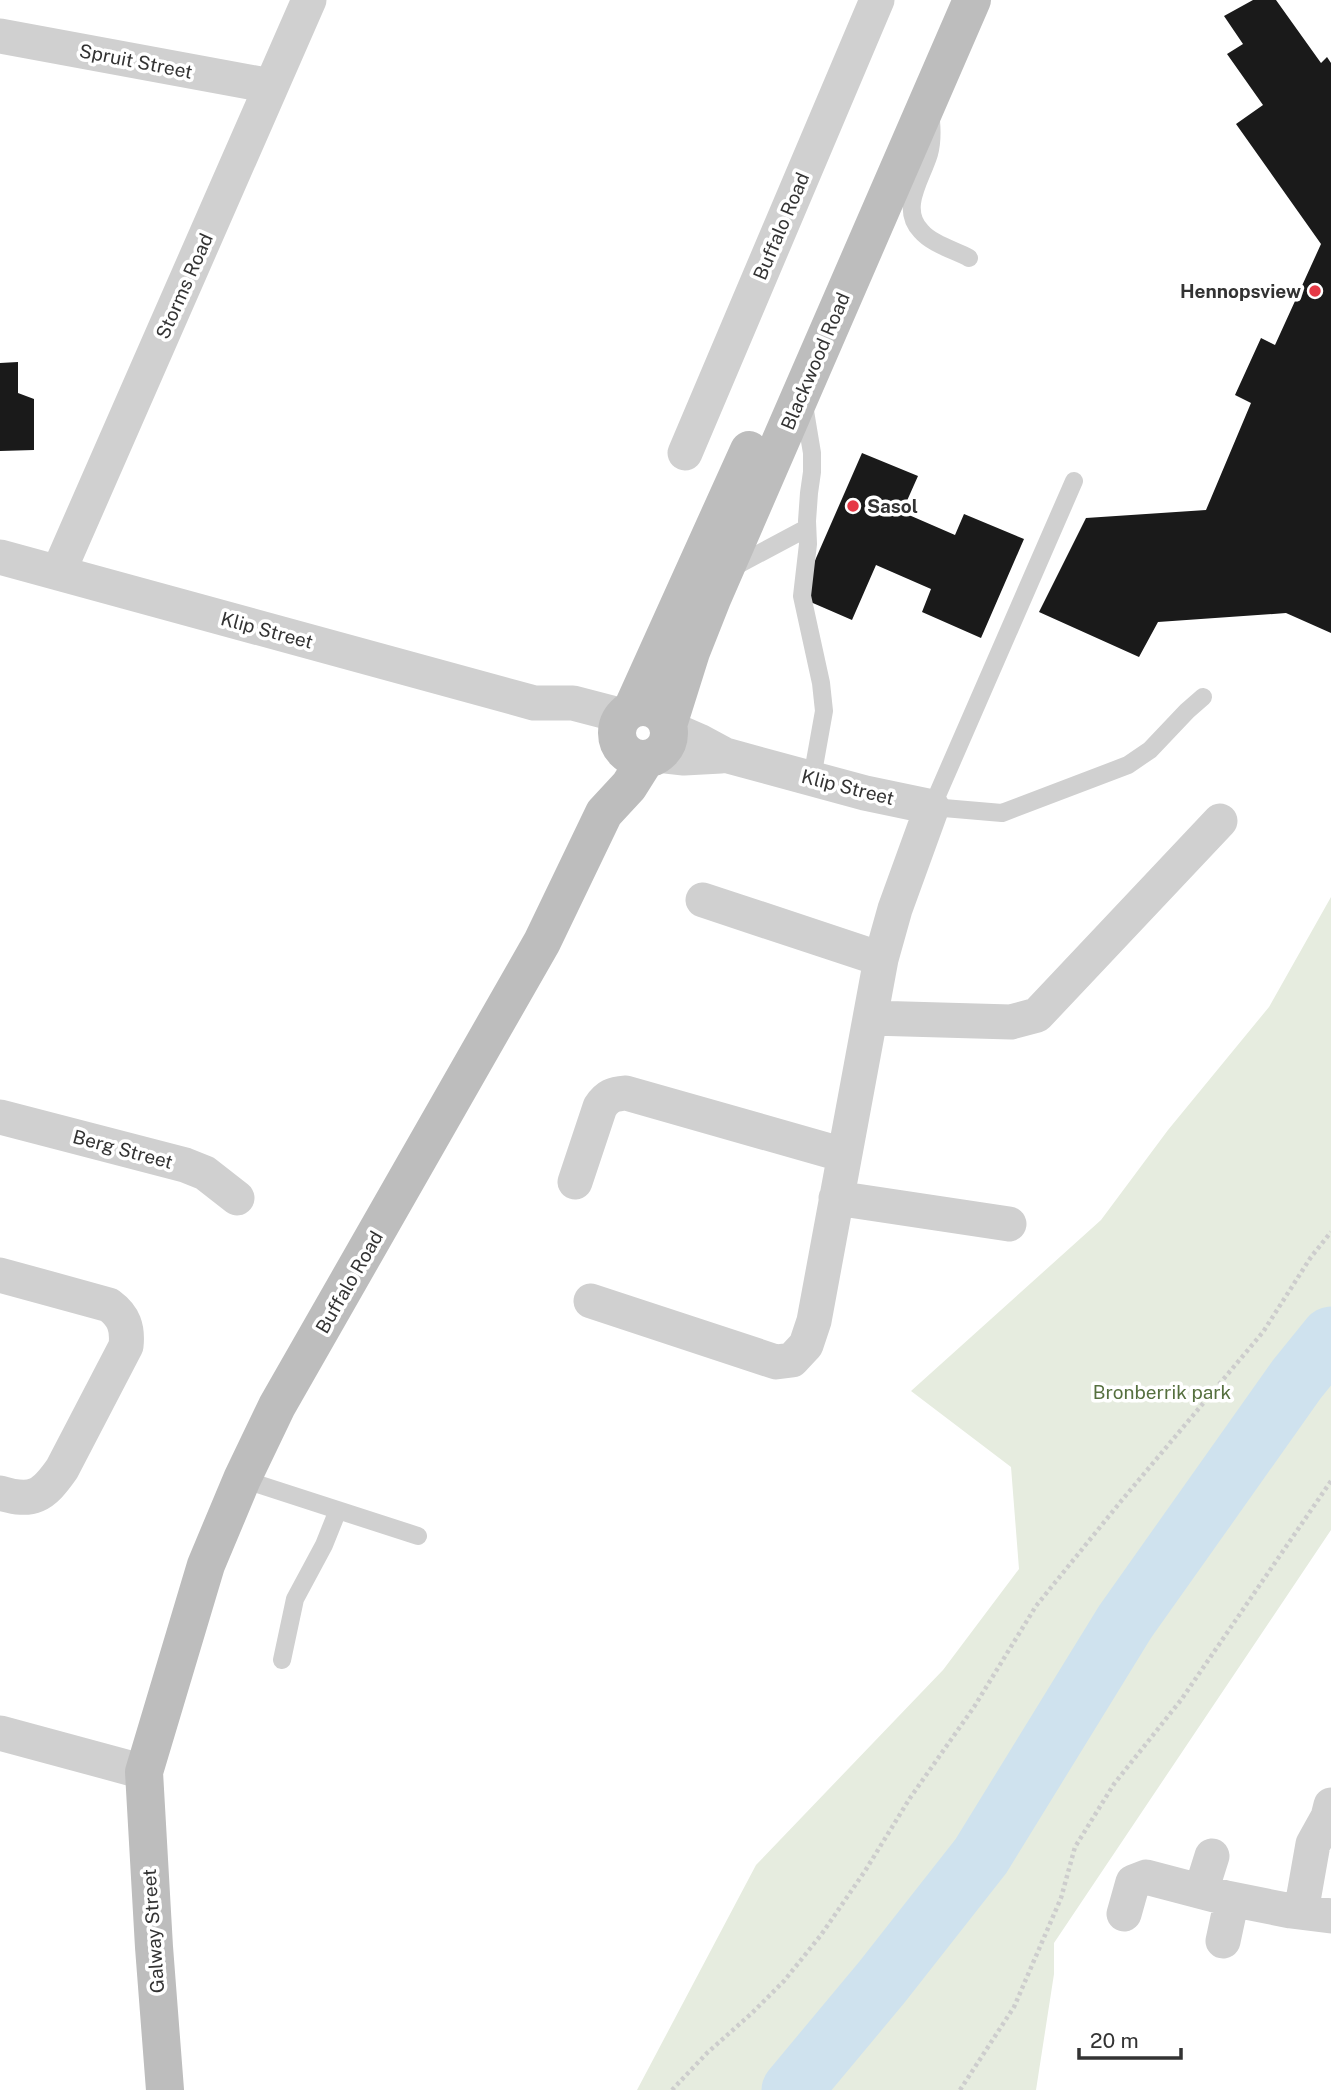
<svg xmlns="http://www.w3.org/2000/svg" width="1331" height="2090" viewBox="0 0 1331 2090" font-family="'Public Sans',sans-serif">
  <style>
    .green { fill: #e6ecdf }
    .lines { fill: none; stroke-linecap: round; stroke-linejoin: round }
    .river { stroke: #cfe2ee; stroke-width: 61 }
    .building { fill: #1a1a1a }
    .path { stroke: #cdcdcd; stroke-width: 4.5; stroke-dasharray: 3.5 3.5; stroke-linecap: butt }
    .lane { stroke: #d0d0d0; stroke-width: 18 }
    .street { stroke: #d0d0d0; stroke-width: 35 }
    .secondary { stroke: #bdbdbd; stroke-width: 38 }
    .poi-dot { fill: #e63946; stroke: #fff; stroke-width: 2.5 }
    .labels { text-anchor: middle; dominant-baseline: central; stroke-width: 7; stroke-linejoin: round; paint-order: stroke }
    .street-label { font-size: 19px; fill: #333; stroke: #fff }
    .poi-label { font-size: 19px; font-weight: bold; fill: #333; stroke: #fff; text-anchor: end }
    .park-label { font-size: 19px; fill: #56703f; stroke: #fff }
  </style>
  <rect width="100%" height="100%" fill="#fff"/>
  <!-- green -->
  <path class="green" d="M1331,897V1530L1054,1943V1974L1036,2090H637L756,1865L943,1670L1019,1569L1011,1467L911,1391L1101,1220L1168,1130L1269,1007Z"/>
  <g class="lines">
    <!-- river -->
    <path class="river" d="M792,2090L882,1982L981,1856L1125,1622L1297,1379L1331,1337"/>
  </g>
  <!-- building -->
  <path class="building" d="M1253,0H1276L1321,63L1327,57L1331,63V633L1286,613L1158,622L1139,657L1039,612L1086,518L1206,510L1251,403L1235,395L1261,338L1275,345L1321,244L1236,124L1263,105L1227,54L1243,44L1224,16Z
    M18,362V393L34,399V450L0,451V363Z
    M862,453L918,476L902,512L955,535L964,514L1024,539L981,638L922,612L931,589L876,565L852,620L799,597Z"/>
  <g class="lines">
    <!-- path -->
    <path class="path" d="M672,2090L707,2053L752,2013L784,1981L821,1935L865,1871L910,1798L974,1707L1036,1606L1122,1500L1263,1332L1311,1257L1331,1232
      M960,2090L1014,2007L1061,1898L1075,1847L1114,1784L1181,1700L1331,1481"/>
    <!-- lane -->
    <path class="lane" d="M931,121C932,132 932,143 929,154C922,178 899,208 921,231C932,244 954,250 969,258
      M804,405L812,453V472L809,493L807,521L808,544L802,596L821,683L824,711L812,778
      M1074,481L932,807L1002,813L1128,765L1150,750L1187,711L1203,697
      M730,569L807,528
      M242,1479L418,1536
      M282,1660L295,1599L324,1545L338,1510"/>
    <!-- street -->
    <path class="street" d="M0,36L271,86
      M685,453L877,0
      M0,557L534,703H573L623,716
      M58,573L309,0
      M657,755L684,758L721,756
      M703,900L881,959
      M871,1018L1011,1022L1037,1015L1220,821
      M0,1117L185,1165L205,1173L237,1198
      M575,1182L600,1107C607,1096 613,1094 626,1093L844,1155
      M836,1198L1009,1224
      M0,1275L109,1305C124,1316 128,1328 126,1346L62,1469C43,1496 33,1503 0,1493
      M591,1301L776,1362L792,1360L806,1345L814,1321L881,959L895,909L932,807L865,793L725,755L699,741L683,734L669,731
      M0,1733L144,1772
      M1201,1891L1212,1856
      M1301,1912L1313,1844L1328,1817L1331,1805
      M1124,1914L1133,1882L1146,1877L1226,1898L1291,1911L1331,1916
      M1223,1941L1232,1899"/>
    <!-- secondary -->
    <path class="secondary" d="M617 733a26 26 0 1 1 52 0a26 26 0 1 1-52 0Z
      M632,709L749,450
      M668,725L691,652L712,599L972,0
      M165,2090L154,1947L144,1772L206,1565L242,1479L277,1406L542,942L604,813L629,786L646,759"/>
  </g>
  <!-- markers -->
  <g class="poi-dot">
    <circle cx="1315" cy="291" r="7"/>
    <circle cx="853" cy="506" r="7"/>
  </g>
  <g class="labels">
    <!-- street labels -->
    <g class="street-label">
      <text transform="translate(136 61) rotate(11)">Spruit Street</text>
      <text transform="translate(781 226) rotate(-67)">Buffalo Road</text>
      <text transform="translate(184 286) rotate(-66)">Storms Road</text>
      <text transform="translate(815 361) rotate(-67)">Blackwood Road</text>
      <text transform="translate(267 630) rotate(15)">Klip Street</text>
      <text transform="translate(848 787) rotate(14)">Klip Street</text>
      <text transform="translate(123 1149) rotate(15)">Berg Street</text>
      <text transform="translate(349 1282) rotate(-60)">Buffalo Road</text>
      <text transform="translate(153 1931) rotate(-94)">Galway Street</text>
    </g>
    <!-- poi labels -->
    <g class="poi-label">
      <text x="1301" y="291">Hennopsview</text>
      <text x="867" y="506" text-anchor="start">Sasol</text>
    </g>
    <!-- park labels -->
    <g class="park-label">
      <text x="1162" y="1392">Bronberrik park</text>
    </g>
  </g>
  <!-- scale -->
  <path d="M1079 2048v10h102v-10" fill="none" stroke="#333333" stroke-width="3.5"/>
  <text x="1090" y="2048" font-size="21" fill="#333333" stroke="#ffffff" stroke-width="5" paint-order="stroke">20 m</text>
</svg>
